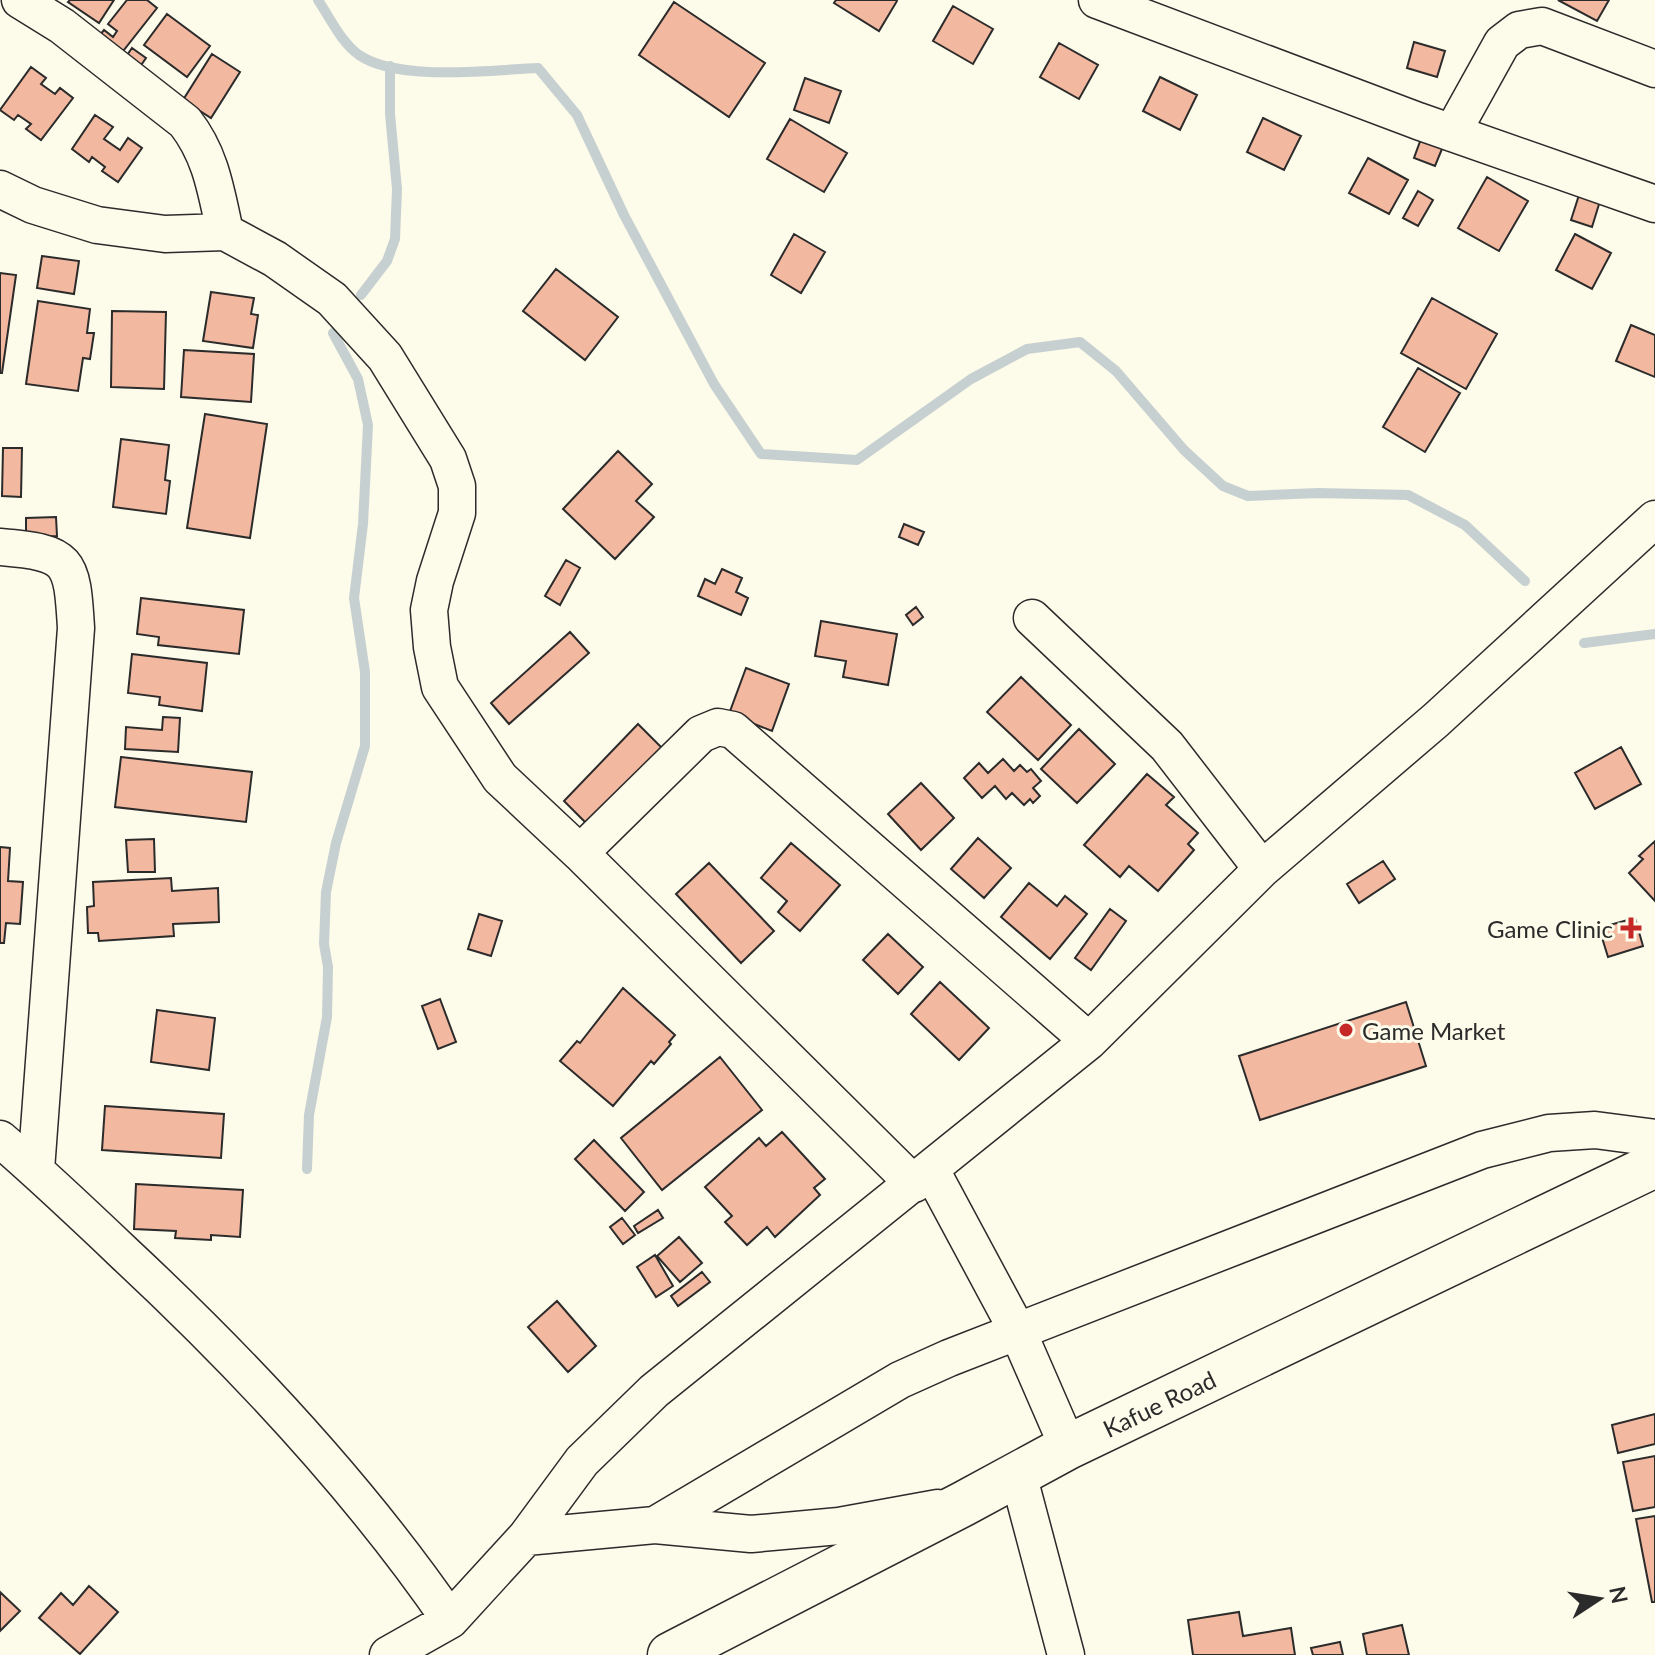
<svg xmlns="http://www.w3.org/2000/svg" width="1655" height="1655" viewBox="0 0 1655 1655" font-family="Lato,sans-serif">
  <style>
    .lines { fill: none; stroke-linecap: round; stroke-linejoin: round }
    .stream { stroke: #c7d0d0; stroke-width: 10 }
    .building { fill: #f2b8a0; stroke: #2b2b2b; stroke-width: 2 }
    .minor-casing { stroke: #2b2b2b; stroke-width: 39 }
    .highway-casing { stroke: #2b2b2b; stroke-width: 47 }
    .minor { stroke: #fdfbea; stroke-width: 36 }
    .highway { stroke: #fdfbea; stroke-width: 44 }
    .poi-dot { fill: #c62828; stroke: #fdfbea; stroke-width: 3 }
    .labels { text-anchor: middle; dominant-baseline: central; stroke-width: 6; stroke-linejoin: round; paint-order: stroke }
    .poi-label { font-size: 24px; fill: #2b2b2b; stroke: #fdfbea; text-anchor: end }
    .street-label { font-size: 24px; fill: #2b2b2b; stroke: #fdfbea }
  </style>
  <rect width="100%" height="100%" fill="#fdfbea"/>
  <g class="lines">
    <!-- stream -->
    <path class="stream" d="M318,0C330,18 341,42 359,55C399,82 490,70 538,68L577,115L624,215L714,384L761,454L857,460L971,379L1027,349L1080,342L1116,371L1184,450L1223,486L1248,496L1318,493L1408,495L1465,525L1525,581
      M361,295L387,261L395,239L397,189L390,114V66
      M1584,643L1655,634
      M307,1169L309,1115L327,1017L328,967L324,944L326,892L336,843L365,746V672L354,598L363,524L368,425L358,379L333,333"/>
  </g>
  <!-- building -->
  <path class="building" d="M70,0H114L99,23L68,2Z
    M127,0H147L157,8L116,60L94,42L104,30L113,37L117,31L108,24Z
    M836,0H896L897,1L879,31L834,3Z
    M1558,0H1609L1597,21Z
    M674,2L765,63L729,117L639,55Z
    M953,6L993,29L973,64L933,41Z
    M167,14L210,46L187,77L144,45Z
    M1414,42L1445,51L1437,77L1407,68Z
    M1059,43L1098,65L1079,99L1040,77Z
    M132,48L146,58L137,71L123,61Z
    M212,54L240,72L211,118L183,100Z
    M31,67L46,78L41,84L55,94L60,88L73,98L41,140L26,129L31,124L18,115L14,120L0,110Z
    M1160,77L1197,95L1180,130L1143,111Z
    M805,78L841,91L829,123L794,110Z
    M95,115L113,127L104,139L120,150L128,138L142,148L118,182L102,171L105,167L92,157L89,162L72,149Z
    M1263,118L1301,136L1284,170L1247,152Z
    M790,119L847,153L824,192L767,159Z
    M1422,136L1444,144L1435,166L1414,158Z
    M1368,158L1408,180L1389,214L1349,193Z
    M1487,177L1528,201L1499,251L1458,228Z
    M1418,191L1433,200L1418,226L1403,218Z
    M1579,195L1600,201L1592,227L1571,220Z
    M794,234L825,252L801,293L771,275Z
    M1575,234L1611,253L1592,289L1556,270Z
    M42,256L79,261L74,294L37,288Z
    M556,269L618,317L585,360L523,311Z
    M0,273L16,275L2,373H0Z
    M211,292L254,298L251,314L258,315L253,348L203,341Z
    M1432,298L1497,334L1466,389L1401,353Z
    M38,301L90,309L87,333H94L90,359L83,358L78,391L26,384Z
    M112,311L166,312L164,389L111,387Z
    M1631,325L1655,335V377L1616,361Z
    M184,350L254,354L251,402L181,397Z
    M1418,368L1460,393L1425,452L1383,427Z
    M205,414L267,424L250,538L187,528Z
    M121,439L169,445L165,480L170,481L166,514L113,507Z
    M3,448H22L21,497L2,496Z
    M618,451L652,484L636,501L654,517L615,559L563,509Z
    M56,517L57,536L26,537V518Z
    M904,524L924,532L918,545L899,537Z
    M566,560L580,568L560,605L545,596Z
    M722,569L742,578L736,592L748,598L741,615L698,596L705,579L715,584Z
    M141,598L244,610L239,654L158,645L159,637L137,634Z
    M916,607L923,617L913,625L906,615Z
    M821,621L897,634L888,685L843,677L846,661L815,656Z
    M570,632L589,653L509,724L491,703Z
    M132,654L207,663L202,711L159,705L160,697L128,693Z
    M746,668L789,684L772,731L729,714Z
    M1021,677L1071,725L1038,760L987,712Z
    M163,717L180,718L178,752L125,749L126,727L162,730Z
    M638,724L665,751L591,828L564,801Z
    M1079,729L1115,764L1077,803L1041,769Z
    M1621,747L1641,784L1595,809L1575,773Z
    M121,757L252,772L246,822L115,807Z
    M1003,759L1014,771L1020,765L1027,772L1031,769L1041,781L1033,788L1040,796L1033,803L1030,799L1024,805L1012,793L1006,799L995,786L982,798L964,778L979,763L988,773Z
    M1147,774L1174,797L1166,805L1198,833L1188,844L1194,850L1158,891L1129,866L1120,877L1084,845Z
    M921,783L954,818L921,850L888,814Z
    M978,838L1011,868L984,898L951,869Z
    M154,839L155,872H128L126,840Z
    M1655,841V901L1629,873L1643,859L1639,856Z
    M791,843L840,885L800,931L778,912L787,901L761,878Z
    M0,847L10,848L8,881L23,882L20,924L6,923L4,943H0Z
    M1383,861L1395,879L1359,903L1347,884Z
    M709,863L774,931L741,963L676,894Z
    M171,878L172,891L218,888L219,922L173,924L174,936L99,941L98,933H88L87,907L94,906L93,882Z
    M1029,883L1057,906L1065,896L1087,914L1050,959L1001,917Z
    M1110,909L1126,921L1091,970L1075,958Z
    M479,914L502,921L491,956L468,949Z
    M1635,918L1643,946L1608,957L1599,928Z
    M888,934L923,967L898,994L863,960Z
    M940,982L989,1028L959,1060L911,1014Z
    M623,988L675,1035L669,1042L671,1044L654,1064L651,1061L613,1106L560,1061L577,1041L580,1043Z
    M440,999L456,1042L438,1049L422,1006Z
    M1406,1002L1426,1066L1260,1120L1239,1056Z
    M157,1010L215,1018L209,1070L151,1062Z
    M720,1057L762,1110L662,1190L621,1138Z
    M105,1106L224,1114L221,1158L102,1150Z
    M782,1132L825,1179L814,1188L820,1195L775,1237L767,1227L747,1245L725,1222L732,1216L705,1187L759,1138L766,1146Z
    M594,1140L644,1192L625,1211L575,1159Z
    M136,1184L243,1190L240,1237L211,1235V1240L175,1238L176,1231L134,1229Z
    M658,1210L663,1218L638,1233L634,1226Z
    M622,1218L635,1235L623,1244L610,1227Z
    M679,1237L702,1263L680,1282L657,1256Z
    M655,1255L673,1286L656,1297L637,1267Z
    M702,1272L710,1282L678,1306L671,1296Z
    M557,1301L596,1346L568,1372L528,1327Z
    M1655,1414V1444L1618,1453L1612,1425Z
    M1655,1456V1507L1633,1511L1623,1462Z
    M1655,1516V1602H1652L1636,1519Z
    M89,1586L118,1612L80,1654L39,1618L61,1593L73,1605Z
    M0,1592L20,1611L0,1631Z
    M1239,1612L1243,1636L1291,1628L1295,1655H1193L1188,1620Z
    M1402,1625L1409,1655H1367L1363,1634Z
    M1340,1642L1343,1655H1313L1311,1648Z"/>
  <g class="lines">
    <!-- minor casing -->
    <g class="minor-casing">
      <path id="minor" d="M20,0L62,26L185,122C211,155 216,191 225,232
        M1097,0L1418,121L1655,204
        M1452,133L1502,43L1519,30L1542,26L1655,69
        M0,189L33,205L97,225L165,234L225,232L275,259L332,299L385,357L448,459L457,486V513L435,581L429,610L432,647L440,687L500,778L580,853L914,1184
        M0,547C70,553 72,559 76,628L36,1170
        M1032,618L1167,746L1262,869
        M580,853L701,734L718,727L733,730L1089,1041
        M0,1139C43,1176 84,1215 125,1254C244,1365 358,1486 450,1620
        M931,1170L1018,1332L1068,1447
        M1018,1474L1066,1655
        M655,1525L900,1380L949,1358L1482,1150L1549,1133L1595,1130L1655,1138
        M526,1537L655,1525L751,1534L839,1526L938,1508
        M388,1655L450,1620L526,1537L582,1461L654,1391L1089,1041L1262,869L1436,720L1655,519"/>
    </g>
    <!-- highway casing -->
    <g class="highway-casing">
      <g id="highway">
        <path id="s1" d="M670,1655L963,1504L1068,1447L1655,1165"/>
      </g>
    </g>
    <!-- minor -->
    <use href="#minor" class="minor"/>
    <!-- highway -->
    <use href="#highway" class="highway"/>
  </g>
  <!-- markers -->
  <g class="poi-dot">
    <path d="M1627 916h8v8h8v8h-8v8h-8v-8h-8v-8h8z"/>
    <circle cx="1346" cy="1030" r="8"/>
  </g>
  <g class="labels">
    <!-- poi labels -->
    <g class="poi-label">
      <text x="1613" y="928">Game Clinic</text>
      <text x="1362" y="1030" text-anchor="start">Game Market</text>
    </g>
    <!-- street labels -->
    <g class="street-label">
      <text stroke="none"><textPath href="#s1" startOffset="550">Kafue Road</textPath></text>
    </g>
  </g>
  <!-- north arrow -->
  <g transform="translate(1599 1599) rotate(78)" stroke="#fdfbea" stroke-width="6" paint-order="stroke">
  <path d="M0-6L14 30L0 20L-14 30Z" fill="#2b2b2b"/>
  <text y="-12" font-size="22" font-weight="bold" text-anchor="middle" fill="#2b2b2b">N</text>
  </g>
</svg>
